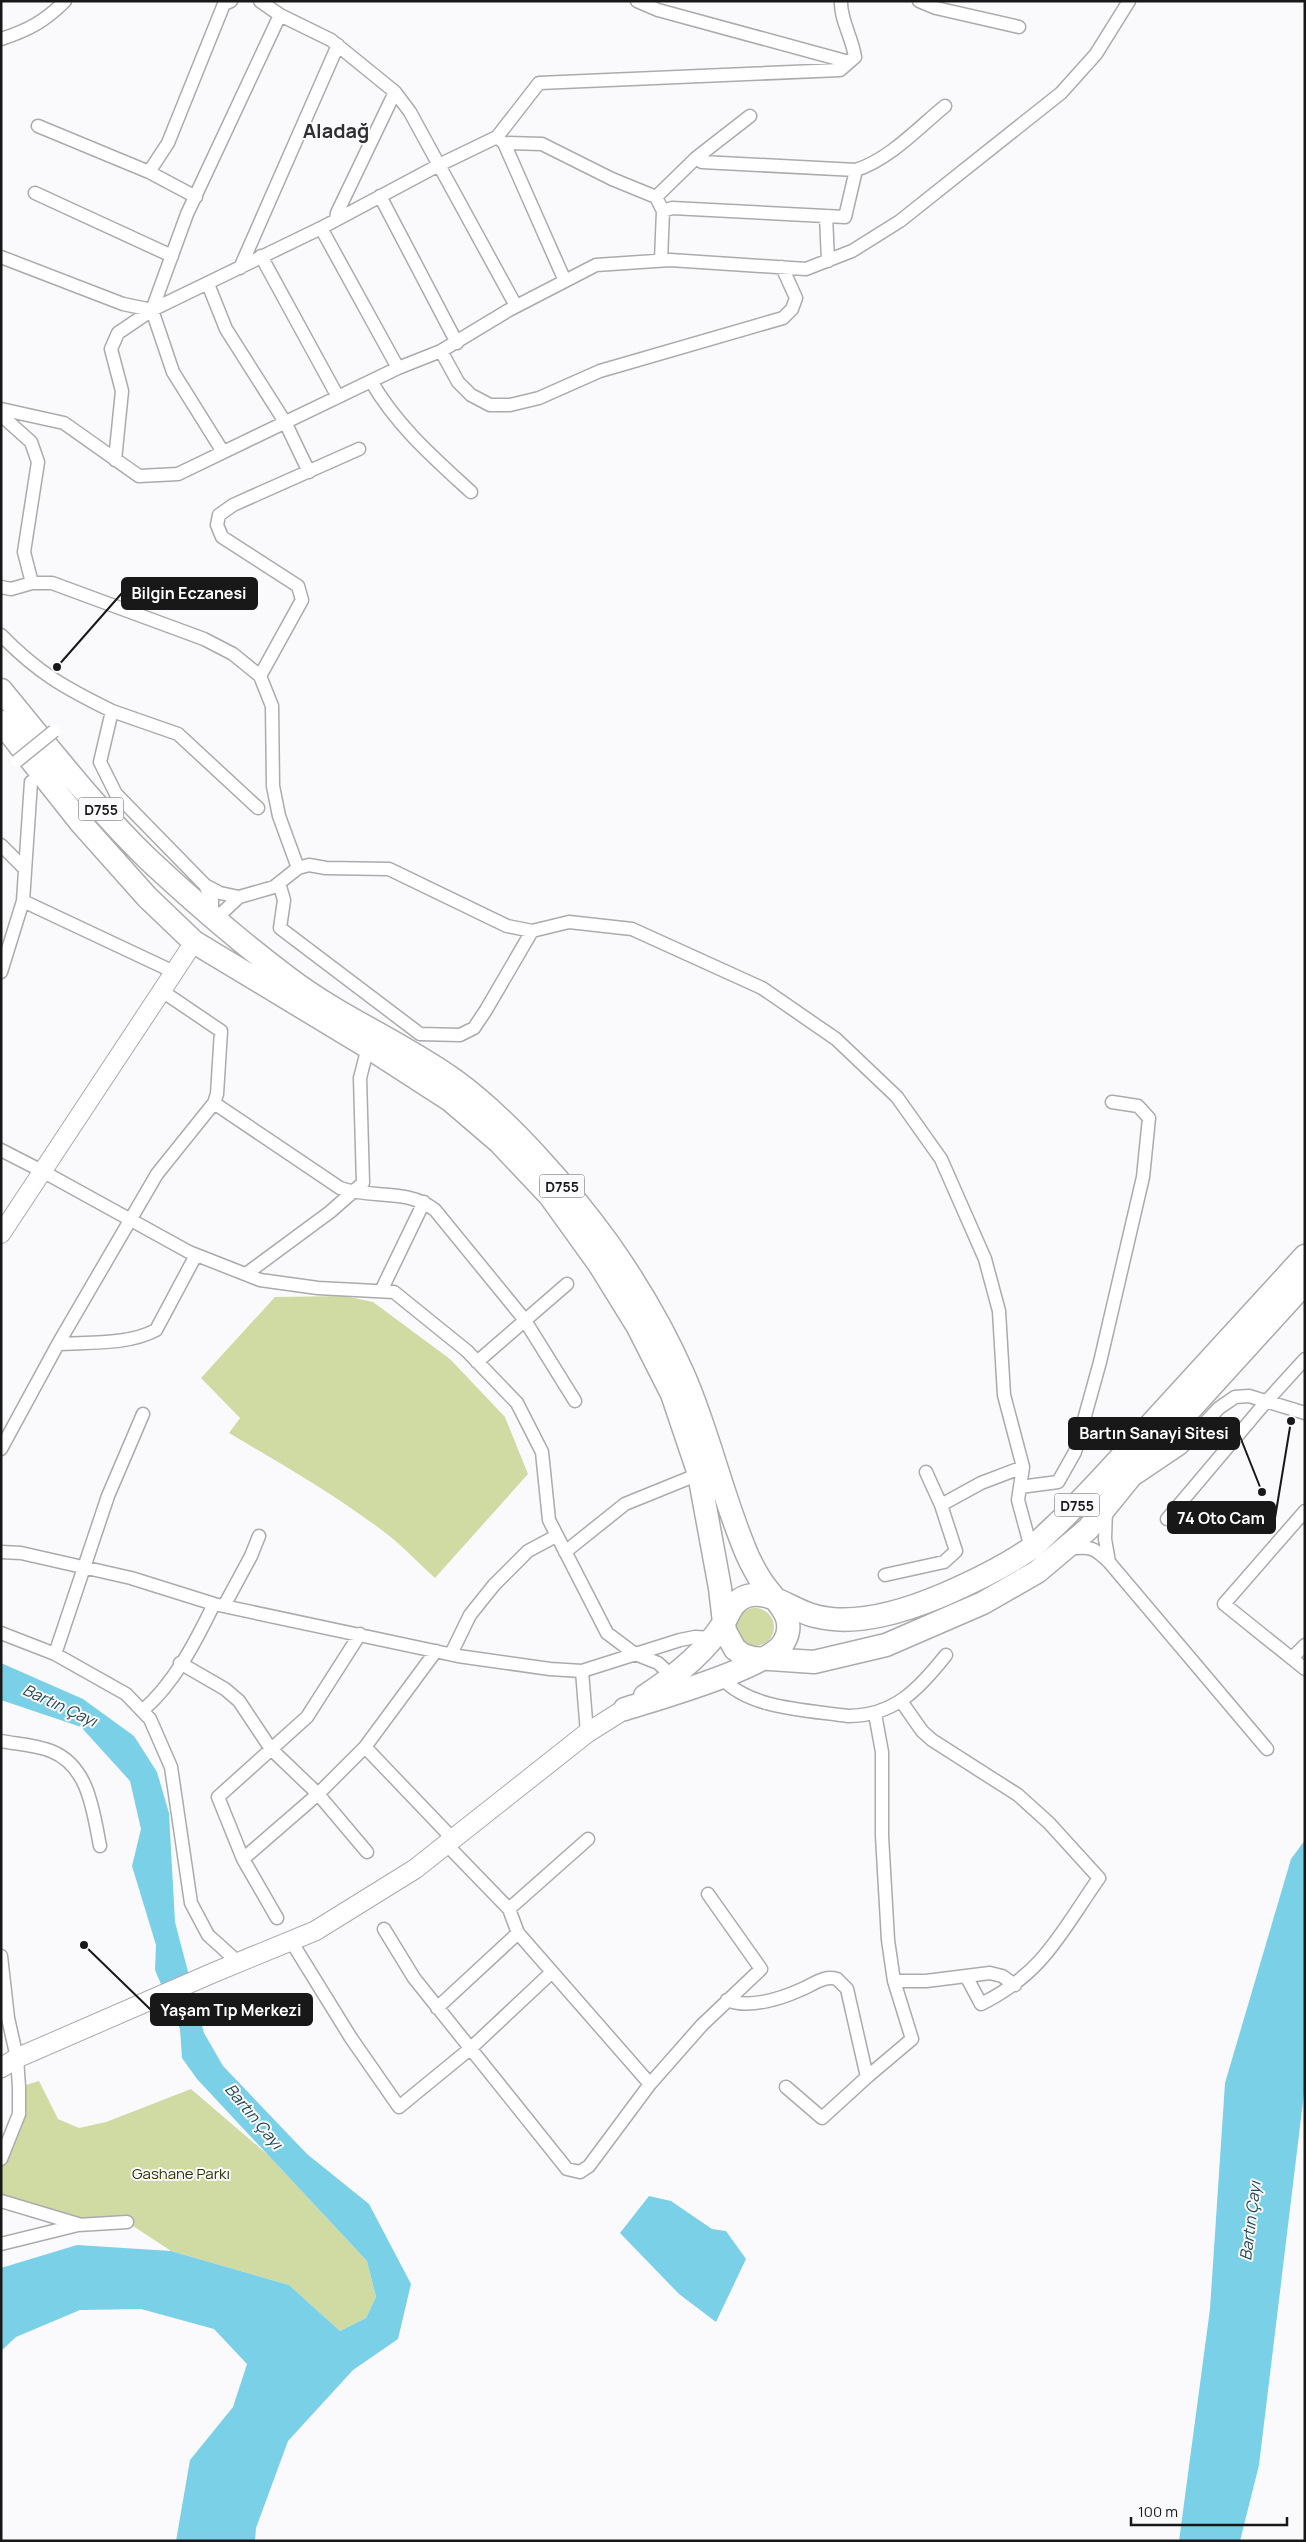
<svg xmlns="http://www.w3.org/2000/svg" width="1306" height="2542" viewBox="0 0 1306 2542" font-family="Manrope,sans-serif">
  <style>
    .green { fill: #d0daa3 }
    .water { fill: #7ad0e6 }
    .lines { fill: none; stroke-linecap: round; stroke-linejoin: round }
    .street-casing { stroke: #ababad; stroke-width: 15 }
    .secondary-casing { stroke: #ababad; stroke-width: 20 }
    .primary-casing { stroke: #ababad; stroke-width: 21 }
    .highway-casing { stroke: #ababad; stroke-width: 25 }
    .street { stroke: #fff; stroke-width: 12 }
    .secondary { stroke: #fff; stroke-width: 18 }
    .primary { stroke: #fff; stroke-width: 19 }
    .highway { stroke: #fff; stroke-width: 22 }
    .street-bridge-casing { stroke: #ababad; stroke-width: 15; stroke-linecap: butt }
    .street-bridge { stroke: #fff; stroke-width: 12 }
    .labels { text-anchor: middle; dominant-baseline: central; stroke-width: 4; stroke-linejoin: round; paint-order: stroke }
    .shield { fill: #fafafd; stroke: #5c5c5d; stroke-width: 1 }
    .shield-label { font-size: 14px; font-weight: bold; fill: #181819 }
    .park-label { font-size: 15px; fill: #2f3400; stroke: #fafafd }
    .water-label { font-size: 16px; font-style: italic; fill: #224953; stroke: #fafafd }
    .district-label { font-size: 20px; font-weight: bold; fill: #2f2f31; stroke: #fafafd }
    .leader { fill: none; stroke: #181819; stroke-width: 2 }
    .callout-dot { fill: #181819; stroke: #fafafd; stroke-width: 2 }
    .callout { fill: #181819; stroke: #181819; stroke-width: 2 }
    .callout-label { font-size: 16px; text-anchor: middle; font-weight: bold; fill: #fff }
  </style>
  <rect width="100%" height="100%" fill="#fafafd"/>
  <!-- green -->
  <path class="green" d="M345,1296L373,1302L450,1359L505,1417L528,1474L435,1578C419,1564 404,1547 387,1534C337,1496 283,1465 229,1433L240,1418L201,1378L275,1297Z
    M736 1627a19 19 0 1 1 38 0a19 19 0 1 1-38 0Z
    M39,2081L58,2119L79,2128L106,2122L191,2089L268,2155L367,2261L376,2297L366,2318L340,2331L289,2285L171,2251L127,2222L78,2225L1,2201V2159L19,2114V2087Z"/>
  <!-- water -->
  <path class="water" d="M1,1663L83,1699L134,1736L157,1772L169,1813L175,1922L204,2033L223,2066L307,2154L369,2204L411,2284L398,2339L353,2370L288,2441L256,2528L255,2541H176L190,2460L233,2407L247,2364L214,2329L141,2309L80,2310L16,2337L1,2351V2268L77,2245L171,2251L289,2285L340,2331L366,2318L376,2297L367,2261L197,2079L182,2058L180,2029L155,1970L156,1945L132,1866L141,1829L130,1781L81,1727L1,1700Z
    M1305,1840V2085L1259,2465L1240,2541H1179L1210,2309L1225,2083L1291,1859Z
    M649,2196L671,2201L712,2229L726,2231L746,2259L716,2322L679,2294L620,2233Z"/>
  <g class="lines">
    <!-- street casing -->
    <g class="street-casing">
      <path id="street" d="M260,1L280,15L331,40L395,92L337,213L336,219
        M637,1L658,10L849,62
        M919,1L936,8L1019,27
        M1,39C29,30 45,21 65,1
        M395,92L410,112L516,306
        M38,126L149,172L196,197
        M497,137L504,143L542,144L612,179L656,197L663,211L661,260
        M504,143L565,281
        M696,158L702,162L856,170C890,159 918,128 945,106
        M149,172L168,143L224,4L231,1
        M35,193L172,256
        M380,196L457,343
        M656,197L696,158L750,116
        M663,211L672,208L845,217L856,170
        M826,216L828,261
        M321,228L398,368
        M261,256L338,397
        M1,257L123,304L152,310
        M240,268L338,45
        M208,284L226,329L285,422L309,472
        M441,351L458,382L471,395L490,405H510L539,398L600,371L783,318L792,309L796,298L782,267
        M371,381C396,425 434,458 471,492
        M1,409L64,423L139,476L178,474L398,368L441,351L509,310L596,265L670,260L806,269L852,251L900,221L1061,93L1096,54L1129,1
        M1,415L31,442L38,462L24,552L32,583
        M223,452L173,372L152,310L187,214L280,15
        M115,460L122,391L111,349L118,333L152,310L321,228L439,165L497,137L539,83L840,70L855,57C852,37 840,19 841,1
        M1,587L11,589L32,583H52L204,639L233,654L260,676L272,706L273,786L279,816L298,868
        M1,635C38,673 65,688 112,711L100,762L116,794L205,885L212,900V916L222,913L239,897
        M260,676L302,600L298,586L222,537L217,525L219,515L233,505L359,449
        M112,711L178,734L258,808
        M1,845L25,869
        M279,883L284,900L280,928L420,1034L460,1035L474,1028L486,1010L532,931
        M205,885L220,893L239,897L274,887L298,868L309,865L326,868L389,869L507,926L532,931L569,922L632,929L762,988L836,1039L897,1097L941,1159L985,1259L999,1311L1004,1395L1023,1467L1018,1500L1031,1548
        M23,901L174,972
        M1,972L23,901L31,782
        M214,1103L340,1188C372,1199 407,1188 435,1210L524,1319L575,1401
        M1,1150L42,1171L189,1252L260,1280L318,1288L394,1292L467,1351L517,1403L542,1452L549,1520L607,1633L635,1654L658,1663L676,1680
        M246,1274L330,1212L363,1183L360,1078L368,1047
        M381,1291L424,1202
        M58,1344C89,1342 128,1345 156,1330L196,1255
        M477,1362L567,1284
        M1,1449L58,1344L157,1174L214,1103L217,1094L221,1031L162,991
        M1138,1477L1181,1448L1219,1408L1235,1397L1249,1396L1305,1413
        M1020,1487L1058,1482L1075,1452L1100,1362L1143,1177L1149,1118L1138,1106L1112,1102
        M941,1505L981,1483L1023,1467
        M1106,1509L1105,1539L1109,1562L1267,1749
        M1305,1511L1224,1604L1305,1669
        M1167,1519L1265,1403L1305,1359
        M1068,1549C1090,1546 1094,1547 1109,1562
        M1,1552L21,1553L131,1578L214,1604L458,1656L550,1669L582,1671L680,1640L695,1637L715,1638
        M565,1552L625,1504L699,1474
        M885,1575L944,1562L956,1551L941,1505L926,1472
        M224,1606L251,1556L259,1536
        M1,1633L55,1654L126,1694L150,1719L171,1767L191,1903L208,1935L239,1963
        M55,1654L108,1496L143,1414
        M451,1654L470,1615L494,1585L528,1551L556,1536
        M1292,1658L1305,1645
        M180,1663L225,1689L239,1701L271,1749L318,1794L367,1852
        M582,1671L587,1733
        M722,1678C749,1709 808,1710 848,1716C894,1716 919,1689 946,1655
        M901,1701L922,1731L932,1740L1018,1795L1049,1823L1099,1878C1061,1932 1044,1973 981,2004L966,1976
        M142,1711C174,1684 196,1641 214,1604
        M1,1741C17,1744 36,1745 51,1751C89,1766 93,1811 100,1846
        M365,1747L453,1839
        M243,1859L318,1794L365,1747L436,1651
        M509,1909L588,1839
        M277,1918L243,1859L218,1797L307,1717L360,1634
        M384,1929L414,1978L567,2169L580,2172L589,2166L650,2084
        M518,1933L650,2084L702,2025L761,1969L708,1894
        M291,1941L351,2038L399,2107L471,2048L552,1972
        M1,1956L8,2018L17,2058L19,2087V2114L1,2159
        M894,1981H926L990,1973L1002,1976L1015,1985
        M727,2000C748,2009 780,1999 800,1990C813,1985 823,1975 837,1979L847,1989L867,2077L912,2039L894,1981L888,1940L882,1836V1752L875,1714
        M437,2008L518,1933L509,1909L447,1845
        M786,2087L822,2118L867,2077
        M1,2201L78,2224
        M1,2244L78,2225L127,2222"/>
    </g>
    <!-- secondary casing -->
    <g class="secondary-casing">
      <path id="secondary" d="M1,1234L194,942"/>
    </g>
    <!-- primary casing -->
    <g class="primary-casing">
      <path id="primary" d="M1,2068L17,2058L215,1972L315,1931L415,1869L587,1733L625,1709"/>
    </g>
    <!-- highway casing -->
    <g class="highway-casing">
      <path id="highway" d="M1,690C49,748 95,808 149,860C193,901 239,941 287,977C339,1017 401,1042 454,1080C508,1119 569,1189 608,1243C637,1284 664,1330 684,1376C708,1431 721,1491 744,1547C748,1558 754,1569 760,1579C772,1599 799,1616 784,1642C770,1667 656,1699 625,1709
        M1,722L81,823L147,897L194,942L368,1047L450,1100L499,1142L550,1196L599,1264L638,1327L672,1394L699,1474L720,1588L725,1631L735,1649L743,1655L753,1658L814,1662L886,1645L983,1603L1037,1572L1088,1529L1143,1461L1305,1283
        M645,1696C674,1677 704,1654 723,1624C730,1613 732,1601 747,1596C769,1589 793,1611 815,1616C856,1627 905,1611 943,1595C973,1582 1004,1567 1030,1549C1039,1542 1047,1533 1055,1526C1082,1500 1107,1473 1132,1445C1190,1382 1247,1319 1305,1256"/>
    </g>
    <!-- street -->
    <use href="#street" class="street"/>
    <!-- secondary -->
    <use href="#secondary" class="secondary"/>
    <!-- primary -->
    <use href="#primary" class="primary"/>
    <!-- highway -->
    <use href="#highway" class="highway"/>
    <!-- street-bridge casing -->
    <g class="street-bridge-casing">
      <path id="street-bridge" d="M17,761L54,731"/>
    </g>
    <!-- street-bridge -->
    <use href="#street-bridge" class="street-bridge"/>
  </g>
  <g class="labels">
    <!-- shield labels -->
    <g class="shield">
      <rect x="78.5" y="797.5" width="45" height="23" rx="4"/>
      <rect x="539.5" y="1174.5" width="45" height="23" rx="4"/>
      <rect x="1054.5" y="1493.5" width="45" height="23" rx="4"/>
    </g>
    <g class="shield-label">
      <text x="101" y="809">D755</text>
      <text x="562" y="1186">D755</text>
      <text x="1077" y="1505">D755</text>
    </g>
    <!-- park labels -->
    <g class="park-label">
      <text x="181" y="2173">Gashane Parkı</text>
    </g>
    <!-- water labels -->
    <g class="water-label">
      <text transform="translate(60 1705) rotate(25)">Bartın Çayı</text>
      <text transform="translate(254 2116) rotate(50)">Bartın Çayı</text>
      <text transform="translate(1250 2221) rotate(-83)">Bartın Çayı</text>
    </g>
    <!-- district labels -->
    <g class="district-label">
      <text x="336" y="130">Aladağ</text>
    </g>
  </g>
  <!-- callouts -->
  <path class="leader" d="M57 667L122 593M1262 1492L1239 1434M1291 1421L1275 1518M84 1945L151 2010"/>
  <g class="callout-dot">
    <circle cx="57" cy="667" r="5"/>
    <circle cx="1262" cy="1492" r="5"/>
    <circle cx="1291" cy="1421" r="5"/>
    <circle cx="84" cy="1945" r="5"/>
  </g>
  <g class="callout">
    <rect x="122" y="578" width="135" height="31" rx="5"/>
    <rect x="1069" y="1418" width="170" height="31" rx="5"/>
    <rect x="1168" y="1502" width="107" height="31" rx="5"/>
    <rect x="151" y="1994" width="161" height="31" rx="5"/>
  </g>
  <g class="callout-label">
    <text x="189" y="599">Bilgin Eczanesi</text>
    <text x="1154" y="1439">Bartın Sanayi Sitesi</text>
    <text x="1221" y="1524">74 Oto Cam</text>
    <text x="231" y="2016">Yaşam Tıp Merkezi</text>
  </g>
  <!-- border -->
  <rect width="1306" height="2542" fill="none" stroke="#181819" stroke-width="5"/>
  <!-- scale -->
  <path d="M1131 2517v8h156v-8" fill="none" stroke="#181819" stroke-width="2.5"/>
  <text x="1138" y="2517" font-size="15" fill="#181819" stroke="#fafafd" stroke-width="4" paint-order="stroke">100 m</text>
</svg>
